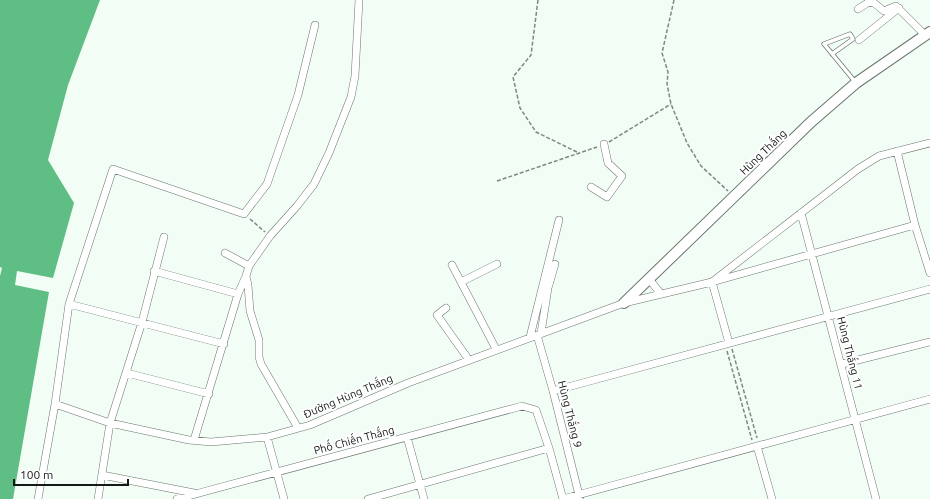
<svg xmlns="http://www.w3.org/2000/svg" width="930" height="499" viewBox="0 0 930 499" font-family="Ubuntu,sans-serif">
  <style>
    .water { fill: #5fbe83 }
    .lines { fill: none; stroke-linecap: round; stroke-linejoin: round }
    .lane-casing { stroke: #6b756e; stroke-width: 5 }
    .street-casing { stroke: #6b756e; stroke-width: 8 }
    .secondary-casing { stroke: #6b756e; stroke-width: 12 }
    .path { stroke: #808782; stroke-width: 1.5; stroke-dasharray: 4 2; stroke-linecap: butt }
    .lane { stroke: #fff; stroke-width: 3.5 }
    .street { stroke: #fff; stroke-width: 7 }
    .secondary { stroke: #fff; stroke-width: 10 }
    .labels { text-anchor: middle; dominant-baseline: central; stroke-width: 4; stroke-linejoin: round; paint-order: stroke }
    .street-label { font-size: 11px; fill: #151916; stroke: #fff }
  </style>
  <rect width="100%" height="100%" fill="#f2fdf5"/>
  <!-- water -->
  <path class="water" d="M0,0H100L68,85L48,160L74,203L53,278L17,271L15,285L49,292L13,499H0V276L2,268L0,267Z"/>
  <g class="lines">
    <!-- lane casing -->
    <g class="lane-casing">
      <path id="lane" d="M832,54L853,39L850,34L824,44L852,78L855,82"/>
    </g>
    <!-- street casing -->
    <g class="street-casing">
      <path id="street" d="M858,9L869,2L874,3L884,11L896,6L925,35
        M859,40L899,8
        M897,151L915,225L930,273
        M591,187L607,197L622,176L608,163L604,144
        M801,213L876,499
        M225,253L249,266
        M452,265L496,349
        M154,271L238,294
        M649,279L661,294
        M461,282L497,264
        M69,304L224,344
        M446,308L437,315L469,360
        M541,333L548,288L555,264
        M537,335L553,391L580,499
        M530,337L559,220
        M729,343L712,282L858,169L879,156L930,143
        M842,364L930,342
        M127,373L209,394
        M553,391L930,289
        M55,404L110,423L189,440L211,442L267,437L310,425L408,383L624,303L712,282L915,225
        M298,428L261,364L259,357V340L250,311L248,285L246,276L249,266L270,236L297,206L314,184L329,153L351,97L355,76L359,0
        M267,437L284,499
        M407,437L424,499
        M194,440L238,294L246,276
        M757,446L772,499
        M102,475L194,493
        M38,499L55,404L69,304L113,169L244,214L267,184L298,95L315,25
        M98,499L110,423L142,322L164,237
        M177,499L522,406L536,410L549,448L563,499
        M368,499L549,448
        M563,499L930,399"/>
    </g>
    <!-- secondary casing -->
    <g class="secondary-casing">
      <path id="secondary" d="M624,303L811,122L856,83L930,32"/>
    </g>
    <!-- path -->
    <path class="path" d="M538,0L531,55L513,77L520,108L536,132L579,153
      M674,0L662,53L668,72L667,84L671,104L687,143L701,166L728,191
      M609,142L671,104
      M497,181L597,147
      M250,219L265,232
      M732,349L757,438
      M727,351L752,440"/>
    <!-- lane -->
    <use href="#lane" class="lane"/>
    <!-- street -->
    <use href="#street" class="street"/>
    <!-- secondary -->
    <use href="#secondary" class="secondary"/>
  </g>
  <g class="labels">
    <!-- street labels -->
    <g class="street-label">
      <text transform="translate(763 152) rotate(-44)">Hùng Thắng</text>
      <text transform="translate(850 353) rotate(76)">Hùng Thắng 11</text>
      <text transform="translate(348 396) rotate(-23)">Đường Hùng Thắng</text>
      <text transform="translate(570 414) rotate(76)">Hùng Thắng 9</text>
      <text transform="translate(354 440) rotate(-15)">Phố Chiến Thắng</text>
    </g>
  </g>
  <!-- scale -->
  <path d="M14 479v6h114v-6" fill="none" stroke="#151916" stroke-width="2"/>
  <text x="20" y="479" font-size="12" fill="#151916" stroke="#ffffff" stroke-width="3" paint-order="stroke">100 m</text>
</svg>
